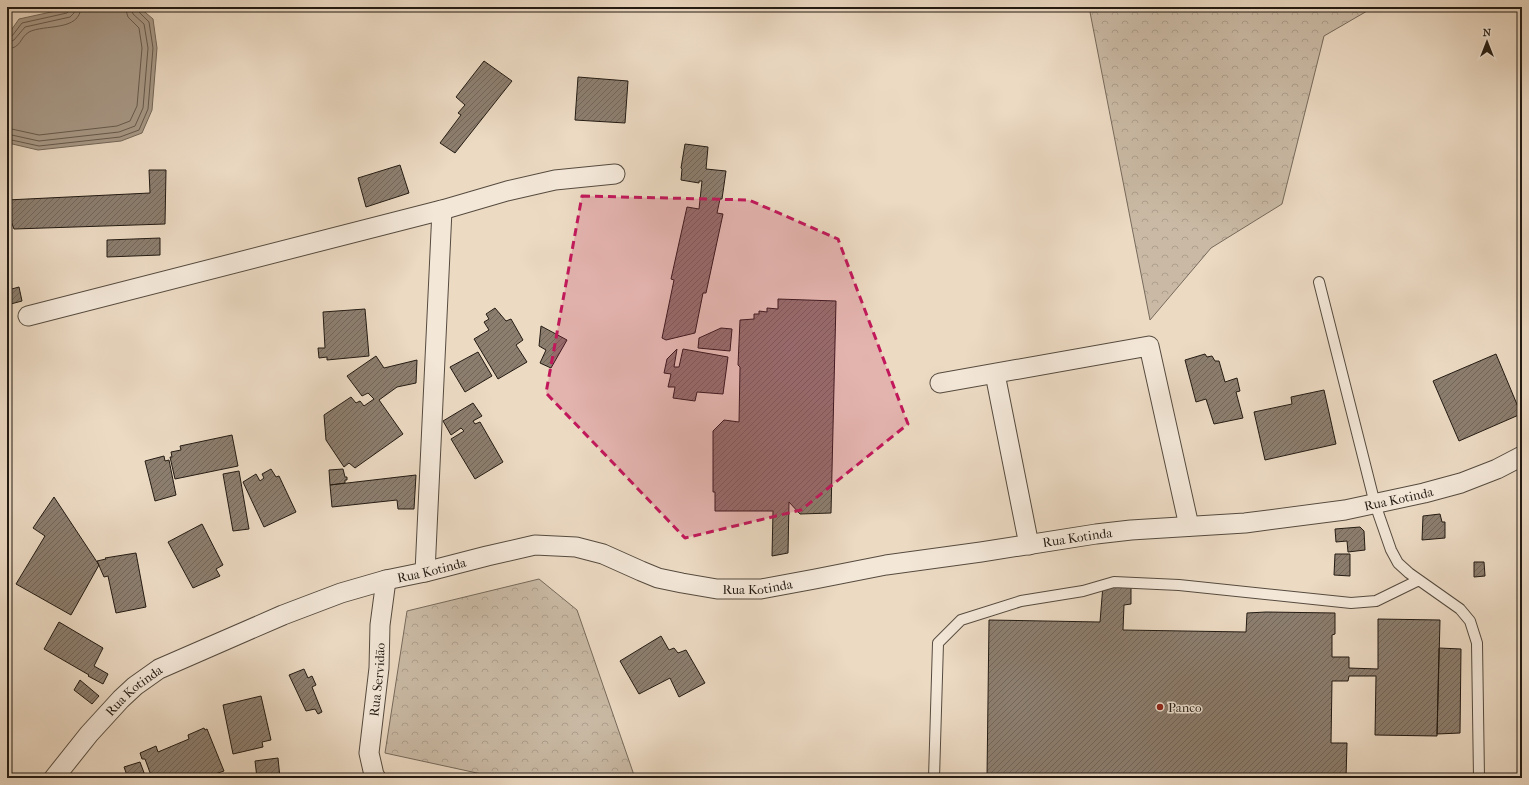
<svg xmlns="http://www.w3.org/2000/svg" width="1529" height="785" viewBox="0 0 1529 785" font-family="'IM FELL French Canon',serif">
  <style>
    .forest { fill: url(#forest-crowns); stroke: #766a5c }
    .water { fill: #a89987; stroke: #736759 }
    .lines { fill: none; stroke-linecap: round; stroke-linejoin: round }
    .shore { stroke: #665a4d; stroke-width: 1 }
    .building { fill: url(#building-hatch); stroke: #231b13 }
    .lane-casing { stroke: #554b3f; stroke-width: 12 }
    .street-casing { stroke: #554b3f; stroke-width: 21 }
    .lane { stroke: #f3e7d8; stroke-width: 10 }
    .street { stroke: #f3e7d8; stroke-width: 19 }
    .marked { fill: #c2185b; fill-opacity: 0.2; stroke: #c2185b; stroke-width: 3; stroke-dasharray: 8 5; stroke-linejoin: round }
    .poi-dot { fill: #8f2418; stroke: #f3e7d8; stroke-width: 1.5 }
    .labels { text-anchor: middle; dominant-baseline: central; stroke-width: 3; stroke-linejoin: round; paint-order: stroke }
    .street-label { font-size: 13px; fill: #231b13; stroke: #f3e7d8 }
    .poi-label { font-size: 13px; fill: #231b13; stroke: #f3e7d8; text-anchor: start }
  </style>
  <defs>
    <pattern id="forest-crowns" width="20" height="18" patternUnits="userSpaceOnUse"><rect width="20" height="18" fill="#cabaa5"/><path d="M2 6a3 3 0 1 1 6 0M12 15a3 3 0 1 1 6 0" fill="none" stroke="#ad9f8d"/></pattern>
    <pattern id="building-hatch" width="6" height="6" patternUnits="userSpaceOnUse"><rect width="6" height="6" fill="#8c7e6f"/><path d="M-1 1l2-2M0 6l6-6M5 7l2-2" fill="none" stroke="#72665a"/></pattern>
  </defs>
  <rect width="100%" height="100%" fill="#ecdac3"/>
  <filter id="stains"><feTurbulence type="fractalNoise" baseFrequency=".005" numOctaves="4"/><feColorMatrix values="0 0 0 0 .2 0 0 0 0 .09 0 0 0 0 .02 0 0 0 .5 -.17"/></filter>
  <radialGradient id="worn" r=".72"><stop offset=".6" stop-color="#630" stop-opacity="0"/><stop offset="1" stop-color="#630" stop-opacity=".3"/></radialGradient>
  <!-- forest -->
  <path class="forest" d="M1089,7H1374L1324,36L1282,204L1211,248L1150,320Z
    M539,579L577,610L635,778H500L385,753L407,611Z"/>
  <!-- water -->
  <path class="water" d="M74,7H139L153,19L157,48L152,110L142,133L121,141L38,150L8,143L7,140V36L19,19Z"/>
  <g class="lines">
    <!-- shore -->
    <path class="shore" d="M7,38L12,36L22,23L67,13L69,11L70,7
      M7,43L14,40L25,27L70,17L74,13L75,7
      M7,49C22,48 19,38 29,32C44,24 80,32 81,7
      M7,128L39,135L117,126L130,121L137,106L142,48L139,28L128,17L125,7
      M7,134L39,141L119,132L135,126L143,108L148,48L144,24L133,14L131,7
      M7,139L39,146L120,137L139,130L148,109L153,48L149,22L138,11L136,7"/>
  </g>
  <!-- building -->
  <path class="building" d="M484,61L512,81L455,153L440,143L461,115L458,113L465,105L456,97Z
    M578,77L628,81L625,123L575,120Z
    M685,144L708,147L706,169L726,171L722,199H720L717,213L723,214L706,293H703L695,333L666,340L662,338L674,280L671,279L687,207L699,209L702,181H699V183L681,180L682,169L681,168Z
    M400,165L409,193L366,207L358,178Z
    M149,170H166L165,224L14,229L7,210V200L150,193Z
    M160,238V255L107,257V240Z
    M7,285L8,290L19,287L22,301L7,305Z
    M778,299L836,301L831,513L800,514L789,502L788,553L772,556L773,511H715V492H713V431L724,420L739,422L740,367L738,365L740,320L754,319V314H759V311L767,312V308L778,309Z
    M495,308L506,321L511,319L523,340L516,345L527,362L498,379L474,339L489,330L484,322L489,319L486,314Z
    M365,309L369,356L327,360V357L319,358L318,348H325L323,312Z
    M541,326L567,340L551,368L540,363L546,350L539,346Z
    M721,328L732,329L730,351L698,348L699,338Z
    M677,349L674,367H679L683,349L728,357L723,394L697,392L695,401L673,398L675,387H668L671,374L664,373L667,359Z
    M478,352L492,376L465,392L450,367Z
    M1205,354L1207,357L1212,356L1215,361H1219L1225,382L1237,378L1240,391L1236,392L1243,418L1214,424L1206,399L1196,402L1185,360Z
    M1496,354L1521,414L1459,441L1433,381Z
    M376,356L384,368L417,360L416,383L397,387L379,400L403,434L355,468L349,463L344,467L326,440L324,415L351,397L356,403L360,401L364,406L374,399L368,393L362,396L347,376Z
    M1324,390L1336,444L1265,460L1254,412L1292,404L1291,397Z
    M473,403L482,416L473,421L475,424L480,422L503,462L475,479L451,439L464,431L461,428L451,435L443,421Z
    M232,435L238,466L175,479L170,457H172L171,452L181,450L180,446Z
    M164,456L165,461L169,460L176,495L155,501L145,461Z
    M271,469L276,477L279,476L296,512L264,527L243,482L256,474L260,481L264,478L262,474Z
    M343,469L345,477H347V480H345V483L330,485L329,470Z
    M239,471L249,529L233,531L223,474Z
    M416,475L414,509H398L397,500L332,507L330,485Z
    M54,497L99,565L71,615L16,584L45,536L33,528Z
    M1440,514L1442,522H1445V538L1422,540L1423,516Z
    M202,524L223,565L216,569L220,576L193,588L168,542Z
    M1360,527L1364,531L1365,550L1348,552L1347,541L1336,542L1335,529Z
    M136,553L146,607L116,613L108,576L104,577L97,561L106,559L105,558Z
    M1335,554H1350V576L1334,575Z
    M1474,562H1484L1485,576L1474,577Z
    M1103,585H1131V604L1124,605L1123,630L1246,632L1247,613L1266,612L1335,613V634L1332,635V657H1349V668L1378,669V619L1440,620L1437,736L1375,735L1376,676H1349L1348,681H1332L1331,743H1347L1346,778H987L989,620L1100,622Z
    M59,622L103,648L94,666L108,674L103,684L88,676L89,675L44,649Z
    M661,636L669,650L674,648L678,653L686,650L705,683L679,697L670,678L639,694L620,661Z
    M1439,648L1461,649L1460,733L1437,734Z
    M304,669L308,678L312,676L316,685L312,687L322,712L318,714L315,709L306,711L289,675Z
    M80,680L99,696L92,704L74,690Z
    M261,696L271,740L262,742L263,747L233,754L223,705Z
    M204,728L205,730L207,729L224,771L209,776L210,778H152L145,759H142L140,753L156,746L158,752L189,739L188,735Z
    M278,758L280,778H257L255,761Z
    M140,762L146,778H128L124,767Z"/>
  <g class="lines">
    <!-- lane casing -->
    <g class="lane-casing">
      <path id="lane" d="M1319,282L1375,504L1391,550L1398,563L1409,573L1460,609L1470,621L1477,643L1479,778
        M934,778L938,643L961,620L1021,601L1083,591L1114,582L1179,585L1351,603L1376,601L1419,580"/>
    </g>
    <!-- street casing -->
    <g class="street-casing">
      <g id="street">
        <path d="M28,316L442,210L507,191L555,180L615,174"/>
        <path d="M995,374L1029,545"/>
        <path d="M940,383L1149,346L1189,526"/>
        <path d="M425,572L442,210"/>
        <path id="s1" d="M54,778L89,734L121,699L135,686L159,669L283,615L341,593L386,580L425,572L487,556L535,545L576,547L603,554L641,571L658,578L682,583L717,589H761L815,579L886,565L981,552L1096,534L1131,530L1245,523L1345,510L1424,493L1461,483L1497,469L1522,456"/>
        <path id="s2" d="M376,778L374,775L369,753L379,668L380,625L386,580"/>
      </g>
    </g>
    <!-- lane -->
    <use href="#lane" class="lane"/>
    <!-- street -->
    <use href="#street" class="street"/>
  </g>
  <!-- marked area -->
  <path class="marked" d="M582,196L749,200L838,239L908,424L801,510L685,538L546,393Z"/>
  <!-- markers -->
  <circle class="poi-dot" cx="1160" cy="707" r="4"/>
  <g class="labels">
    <!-- street labels -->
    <g class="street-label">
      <text stroke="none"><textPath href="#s1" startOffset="1427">Rua Kotinda</textPath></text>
      <text stroke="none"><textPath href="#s1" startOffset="1103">Rua Kotinda</textPath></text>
      <text stroke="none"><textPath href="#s1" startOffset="443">Rua Kotinda</textPath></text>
      <text stroke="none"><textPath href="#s1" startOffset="779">Rua Kotinda</textPath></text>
      <text stroke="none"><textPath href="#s2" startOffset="100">Rua Servidão</textPath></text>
      <text stroke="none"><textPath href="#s1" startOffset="119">Rua Kotinda</textPath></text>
    </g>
    <!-- poi labels -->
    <g class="poi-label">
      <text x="1168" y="707">Panco</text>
    </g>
  </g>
  <!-- margin -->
  <rect width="1529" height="785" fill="none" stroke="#ecdac3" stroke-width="24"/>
  <rect x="8" y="8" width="1513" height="769" fill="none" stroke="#231b13" stroke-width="2"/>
  <rect x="12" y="12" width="1505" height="761" fill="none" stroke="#231b13"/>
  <!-- north arrow -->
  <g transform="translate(1487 42)" stroke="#f3e7d8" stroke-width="3" paint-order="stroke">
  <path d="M0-3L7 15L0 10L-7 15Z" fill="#231b13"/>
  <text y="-6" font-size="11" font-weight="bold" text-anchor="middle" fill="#231b13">N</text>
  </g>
  <rect width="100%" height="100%" filter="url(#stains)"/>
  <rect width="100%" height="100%" fill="url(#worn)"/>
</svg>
